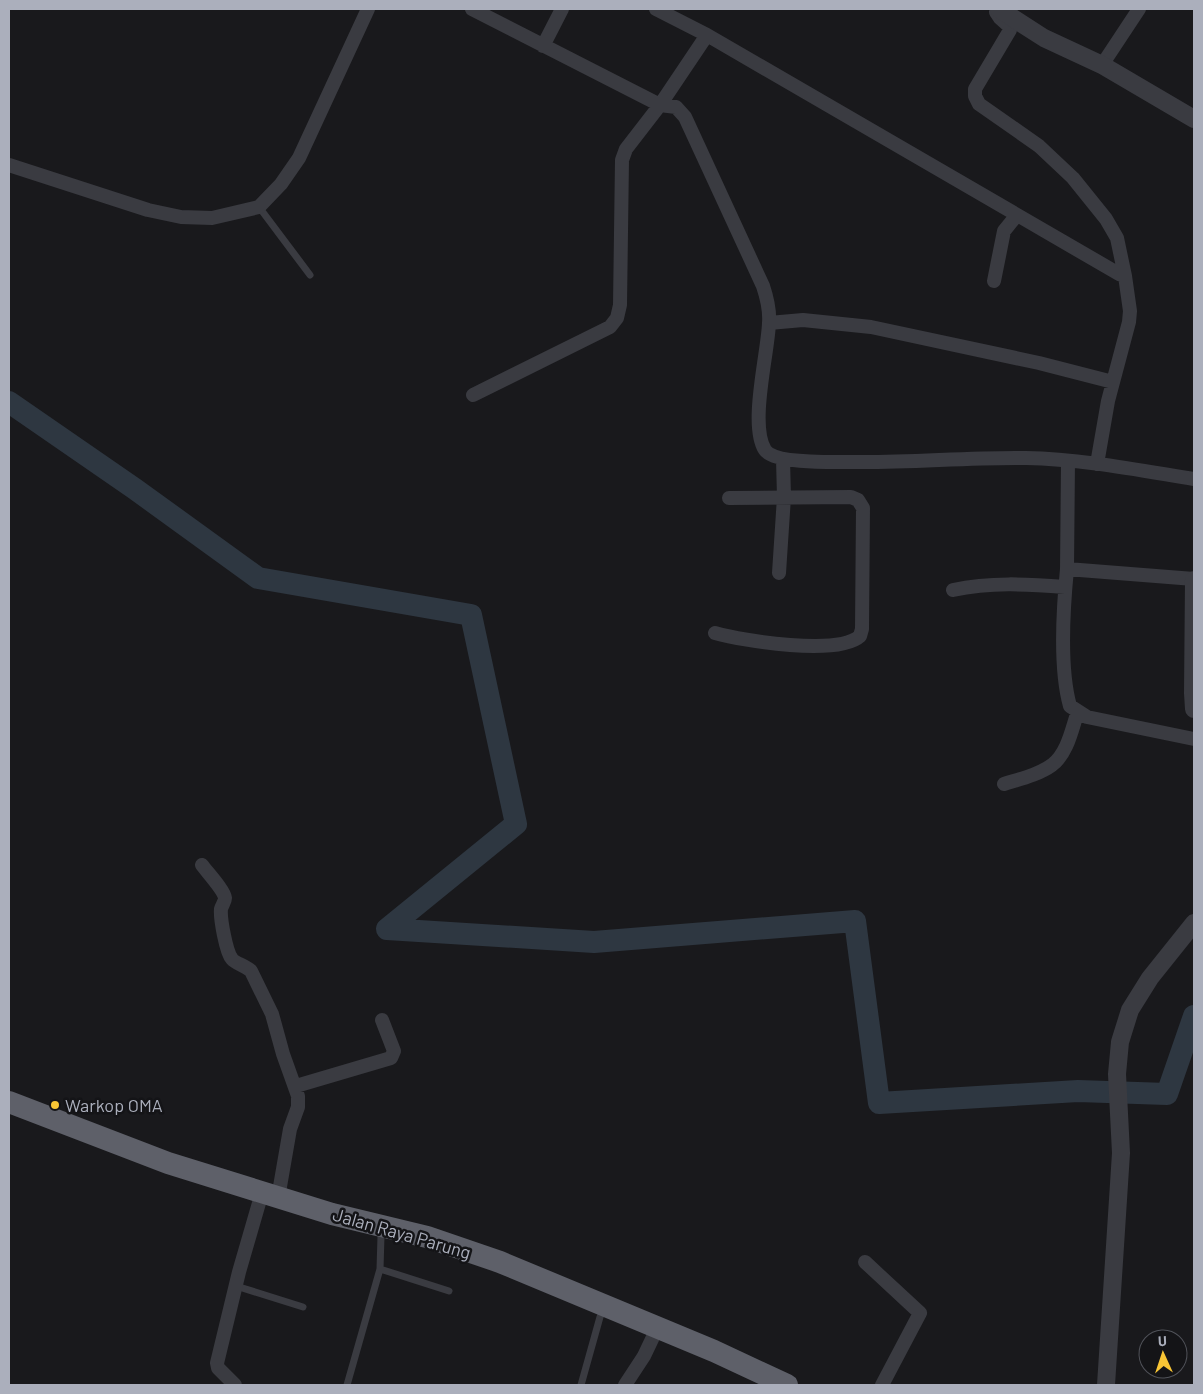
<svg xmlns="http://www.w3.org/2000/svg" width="1203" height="1394" viewBox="0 0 1203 1394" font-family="Barlow,sans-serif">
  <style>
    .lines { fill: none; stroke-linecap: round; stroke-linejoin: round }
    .river { stroke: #2e3741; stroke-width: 22 }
    .service { stroke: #3a3b41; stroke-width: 7 }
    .minor { stroke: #3a3b41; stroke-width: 14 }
    .tertiary { stroke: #3a3b41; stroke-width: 18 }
    .trunk { stroke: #5e6069; stroke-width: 22 }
    .poi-dot { fill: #f8c535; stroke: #141417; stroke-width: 2 }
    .labels { text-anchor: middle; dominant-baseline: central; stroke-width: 5; stroke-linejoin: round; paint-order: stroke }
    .poi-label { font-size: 18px; fill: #abafbc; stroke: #141417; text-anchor: start }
    .street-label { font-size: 18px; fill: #abafbc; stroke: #141417 }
  </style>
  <rect width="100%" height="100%" fill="#19191c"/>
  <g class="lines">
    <!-- river -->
    <path class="river" d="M9,402L135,489L258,578L471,615L516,824L387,929L594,942L855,921L879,1103L1078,1091L1167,1094L1194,1016"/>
    <!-- service -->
    <path class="service" d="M259,207L310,275
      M380,1269L449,1291
      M236,1286L303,1307
      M347,1385L380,1269L381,1236
      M581,1385L600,1317L604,1309"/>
    <!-- minor -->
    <path class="minor" d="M472,9L660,105L626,149L622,160L620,305L617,318L610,327L473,395
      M656,9L707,35L1119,274L1125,276L1130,311L1129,322L1108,401L1097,464
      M996,12L1000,18L1010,27V30L975,89V96L979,104L1039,146L1073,178L1106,219L1117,238L1125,276
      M707,35L660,105L676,107L685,117L763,286C767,298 770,310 769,323C768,353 749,425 765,450C774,464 834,462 852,462C910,463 968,457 1026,458C1082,459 1138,470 1194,479
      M543,46L562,9
      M1102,65L1139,9
      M9,165L148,210L181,217L212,218L259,207L281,184L299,158L368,9
      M994,281L1004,231L1017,215
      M769,323L803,320L871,327L1039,363L1113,382
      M1068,461L1067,569L1194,579
      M1067,569C1063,610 1059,667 1070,706L1087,717L1194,739
      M779,573L784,497L783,459
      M953,590C990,582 1027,584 1065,587
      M715,633C744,641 838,656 860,636L862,629L863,508L858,500L851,497L729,498
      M1004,784C1020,779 1038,775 1052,765C1068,753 1072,728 1078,711
      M202,865C207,872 224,890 225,898C225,902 222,905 221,909C220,918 226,952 232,959C236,964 245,965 251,971L272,1014L283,1054L298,1096V1107L290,1129L278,1198
      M296,1086L391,1058L394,1051L382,1020
      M865,1262L920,1313L882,1385
      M235,1385L218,1368L217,1363L239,1272L259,1203
      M625,1385L644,1356L654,1335"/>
    <!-- tertiary -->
    <path class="tertiary" d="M999,9L1044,38L1102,65L1194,119
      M1194,580L1193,693L1194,709
      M1106,1385L1121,1153L1117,1074L1120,1042L1130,1010L1150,978L1194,923"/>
    <!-- trunk -->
    <path class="trunk" d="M9,1102L168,1163L332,1214L427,1237L500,1262L714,1351L787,1385"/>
  </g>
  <!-- markers -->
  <circle class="poi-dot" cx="55" cy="1105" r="5"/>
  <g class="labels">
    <!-- poi labels -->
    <g class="poi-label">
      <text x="65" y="1105">Warkop OMA</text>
    </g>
    <!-- street labels -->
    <g class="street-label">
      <text transform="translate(402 1233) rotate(16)">Jalan Raya Parung</text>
    </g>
  </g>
  <!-- border -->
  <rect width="1203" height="1394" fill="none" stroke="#abafbc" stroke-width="20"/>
  <!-- north arrow -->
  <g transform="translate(1163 1354) rotate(357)"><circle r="24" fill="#141417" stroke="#505259"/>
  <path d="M0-4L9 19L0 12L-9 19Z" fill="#f8c535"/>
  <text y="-8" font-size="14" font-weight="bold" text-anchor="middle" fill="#abafbc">U</text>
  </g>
</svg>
